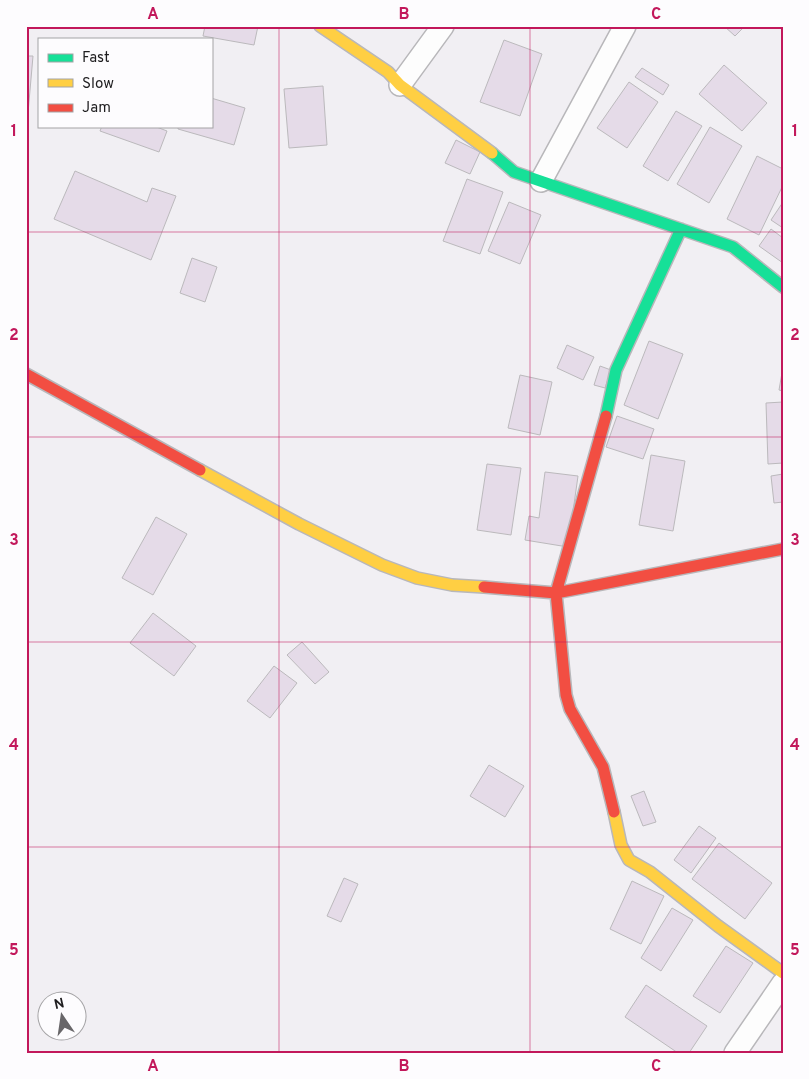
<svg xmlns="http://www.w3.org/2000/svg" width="809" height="1079" viewBox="0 0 809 1079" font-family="Overpass,sans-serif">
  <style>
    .building { fill: #e5dbe8; stroke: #bbb9bc }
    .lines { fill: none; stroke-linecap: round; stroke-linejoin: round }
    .street-casing { stroke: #b8b7ba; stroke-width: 24 }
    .fast-casing { stroke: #b8b7ba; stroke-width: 14 }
    .slow-casing { stroke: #b8b7ba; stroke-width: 14 }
    .jam-casing { stroke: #b8b7ba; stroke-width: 14 }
    .street { stroke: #fdfdfd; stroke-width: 21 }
    .fast { stroke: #16e098; stroke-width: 11 }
    .slow { stroke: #ffcf43; stroke-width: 11 }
    .jam { stroke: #f24e42; stroke-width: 11 }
    .grid { fill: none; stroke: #c2185b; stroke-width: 1; stroke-opacity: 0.55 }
    .neatline { fill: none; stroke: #c2185b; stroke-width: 2 }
    .grid-label { font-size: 16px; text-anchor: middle; font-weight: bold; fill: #c2185b }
  </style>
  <rect width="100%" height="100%" fill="#f1eff3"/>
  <!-- building -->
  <path class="building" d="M205,26H258L254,45L203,36Z
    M724,26H745L735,36Z
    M504,40L542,54L520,116L480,102Z
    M26,56H33L28,113H26Z
    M724,65L767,103L742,131L699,94Z
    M642,68L669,85L663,95L635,77Z
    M629,82L658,102L627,148L597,128Z
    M323,86L327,145L289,148L284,89Z
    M211,98L245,108L234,145L178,129V126H211Z
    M676,111L702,126L668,181L643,166Z
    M102,126H154L167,131L159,152L100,131Z
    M710,127L742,146L709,203L677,184Z
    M456,140L480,152L470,174L445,163Z
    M757,156L783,169V185L759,235L727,219Z
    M75,171L147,202L152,188L176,196L151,260L54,219Z
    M467,179L503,192L480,254L443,241Z
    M509,202L541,215L520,264L488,251Z
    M783,202V228L771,220Z
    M771,229L783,238V263L759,246Z
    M192,258L217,267L205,302L180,293Z
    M649,341L683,354L658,419L624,405Z
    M567,345L594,357L583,380L557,368Z
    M600,366L611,370L605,388L594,385Z
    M783,367V391L779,390Z
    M520,375L552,382L540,435L508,428Z
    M783,402V463L768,464L766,403Z
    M617,416L654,429L643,459L606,447Z
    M651,455L685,461L673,531L639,525Z
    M487,464L521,468L511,535L477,530Z
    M545,472L578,476L568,547L525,540L529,516L539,518Z
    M783,474V502L774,503L771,476Z
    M156,517L187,534L153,595L122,578Z
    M153,613L196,646L174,676L130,643Z
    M302,642L329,672L315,684L287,655Z
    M274,666L297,683L270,718L247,701Z
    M489,765L524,786L505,817L470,796Z
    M644,791L656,822L643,826L631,796Z
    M699,826L716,838L691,873L674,860Z
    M719,843L772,883L745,919L692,879Z
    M344,878L358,884L341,922L327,916Z
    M632,881L664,896L641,944L610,929Z
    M672,908L693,920L661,971L641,958Z
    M726,946L753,963L720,1013L693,996Z
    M646,985L707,1026L689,1053H678L625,1017Z"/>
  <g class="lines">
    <!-- street casing -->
    <g class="street-casing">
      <path id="street" d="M400,85L443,26
        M541,181L625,26
        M735,1053L783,983"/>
    </g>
    <!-- fast casing -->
    <g class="fast-casing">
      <path id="fast" d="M492,153L514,172L733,247L783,287
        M606,416L616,370L681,229"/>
    </g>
    <!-- slow casing -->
    <g class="slow-casing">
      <path id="slow" d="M320,26L388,72L400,85L492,153
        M200,470L299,524L382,565L417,578L452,585L484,587
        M614,812L621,845L629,860L650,872L718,926L783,973"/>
    </g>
    <!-- jam casing -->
    <g class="jam-casing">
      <path id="jam" d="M26,374L200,470
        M606,416L556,593L566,695L570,709L603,767L614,812
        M484,587L556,593L783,549"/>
    </g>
    <!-- street -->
    <use href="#street" class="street"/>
    <!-- fast -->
    <use href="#fast" class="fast"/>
    <!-- slow -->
    <use href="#slow" class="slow"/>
    <!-- jam -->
    <use href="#jam" class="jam"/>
  </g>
  <!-- grid -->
  <path class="grid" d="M279,26V1053M530,26V1053M26,232H783M26,437H783M26,642H783M26,847H783"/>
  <!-- border -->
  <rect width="809" height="1079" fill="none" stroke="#fdfcfe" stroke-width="55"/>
  <!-- legend -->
  <rect x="38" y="38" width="175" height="90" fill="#fdfcfe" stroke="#a4a3a5"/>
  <rect x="48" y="54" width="25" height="8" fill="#16e098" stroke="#a4a3a5"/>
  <text x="82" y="62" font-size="15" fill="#1e1d1f">Fast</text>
  <rect x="48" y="79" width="25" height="8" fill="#ffcf43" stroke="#a4a3a5"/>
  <text x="82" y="88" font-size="15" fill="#1e1d1f">Slow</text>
  <rect x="48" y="104" width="25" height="8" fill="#f24e42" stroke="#a4a3a5"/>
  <text x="82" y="112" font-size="15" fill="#1e1d1f">Jam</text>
  <!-- north arrow -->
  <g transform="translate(62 1016) rotate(347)"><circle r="24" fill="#fdfcfe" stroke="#a4a3a5"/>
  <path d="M0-4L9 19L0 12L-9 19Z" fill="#686669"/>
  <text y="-8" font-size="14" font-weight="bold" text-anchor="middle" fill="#1e1d1f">N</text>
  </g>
  <rect x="28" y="28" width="754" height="1024" class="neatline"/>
  <g class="grid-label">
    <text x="153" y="19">A</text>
    <text x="404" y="19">B</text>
    <text x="656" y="19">C</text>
    <text x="14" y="136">1</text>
    <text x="795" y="136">1</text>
    <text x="14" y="340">2</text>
    <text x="795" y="340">2</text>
    <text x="14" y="545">3</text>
    <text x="795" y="545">3</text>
    <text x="14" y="750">4</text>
    <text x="795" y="750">4</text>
    <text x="14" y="955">5</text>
    <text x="795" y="955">5</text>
    <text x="153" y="1071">A</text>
    <text x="404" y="1071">B</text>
    <text x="656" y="1071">C</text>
  </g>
</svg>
